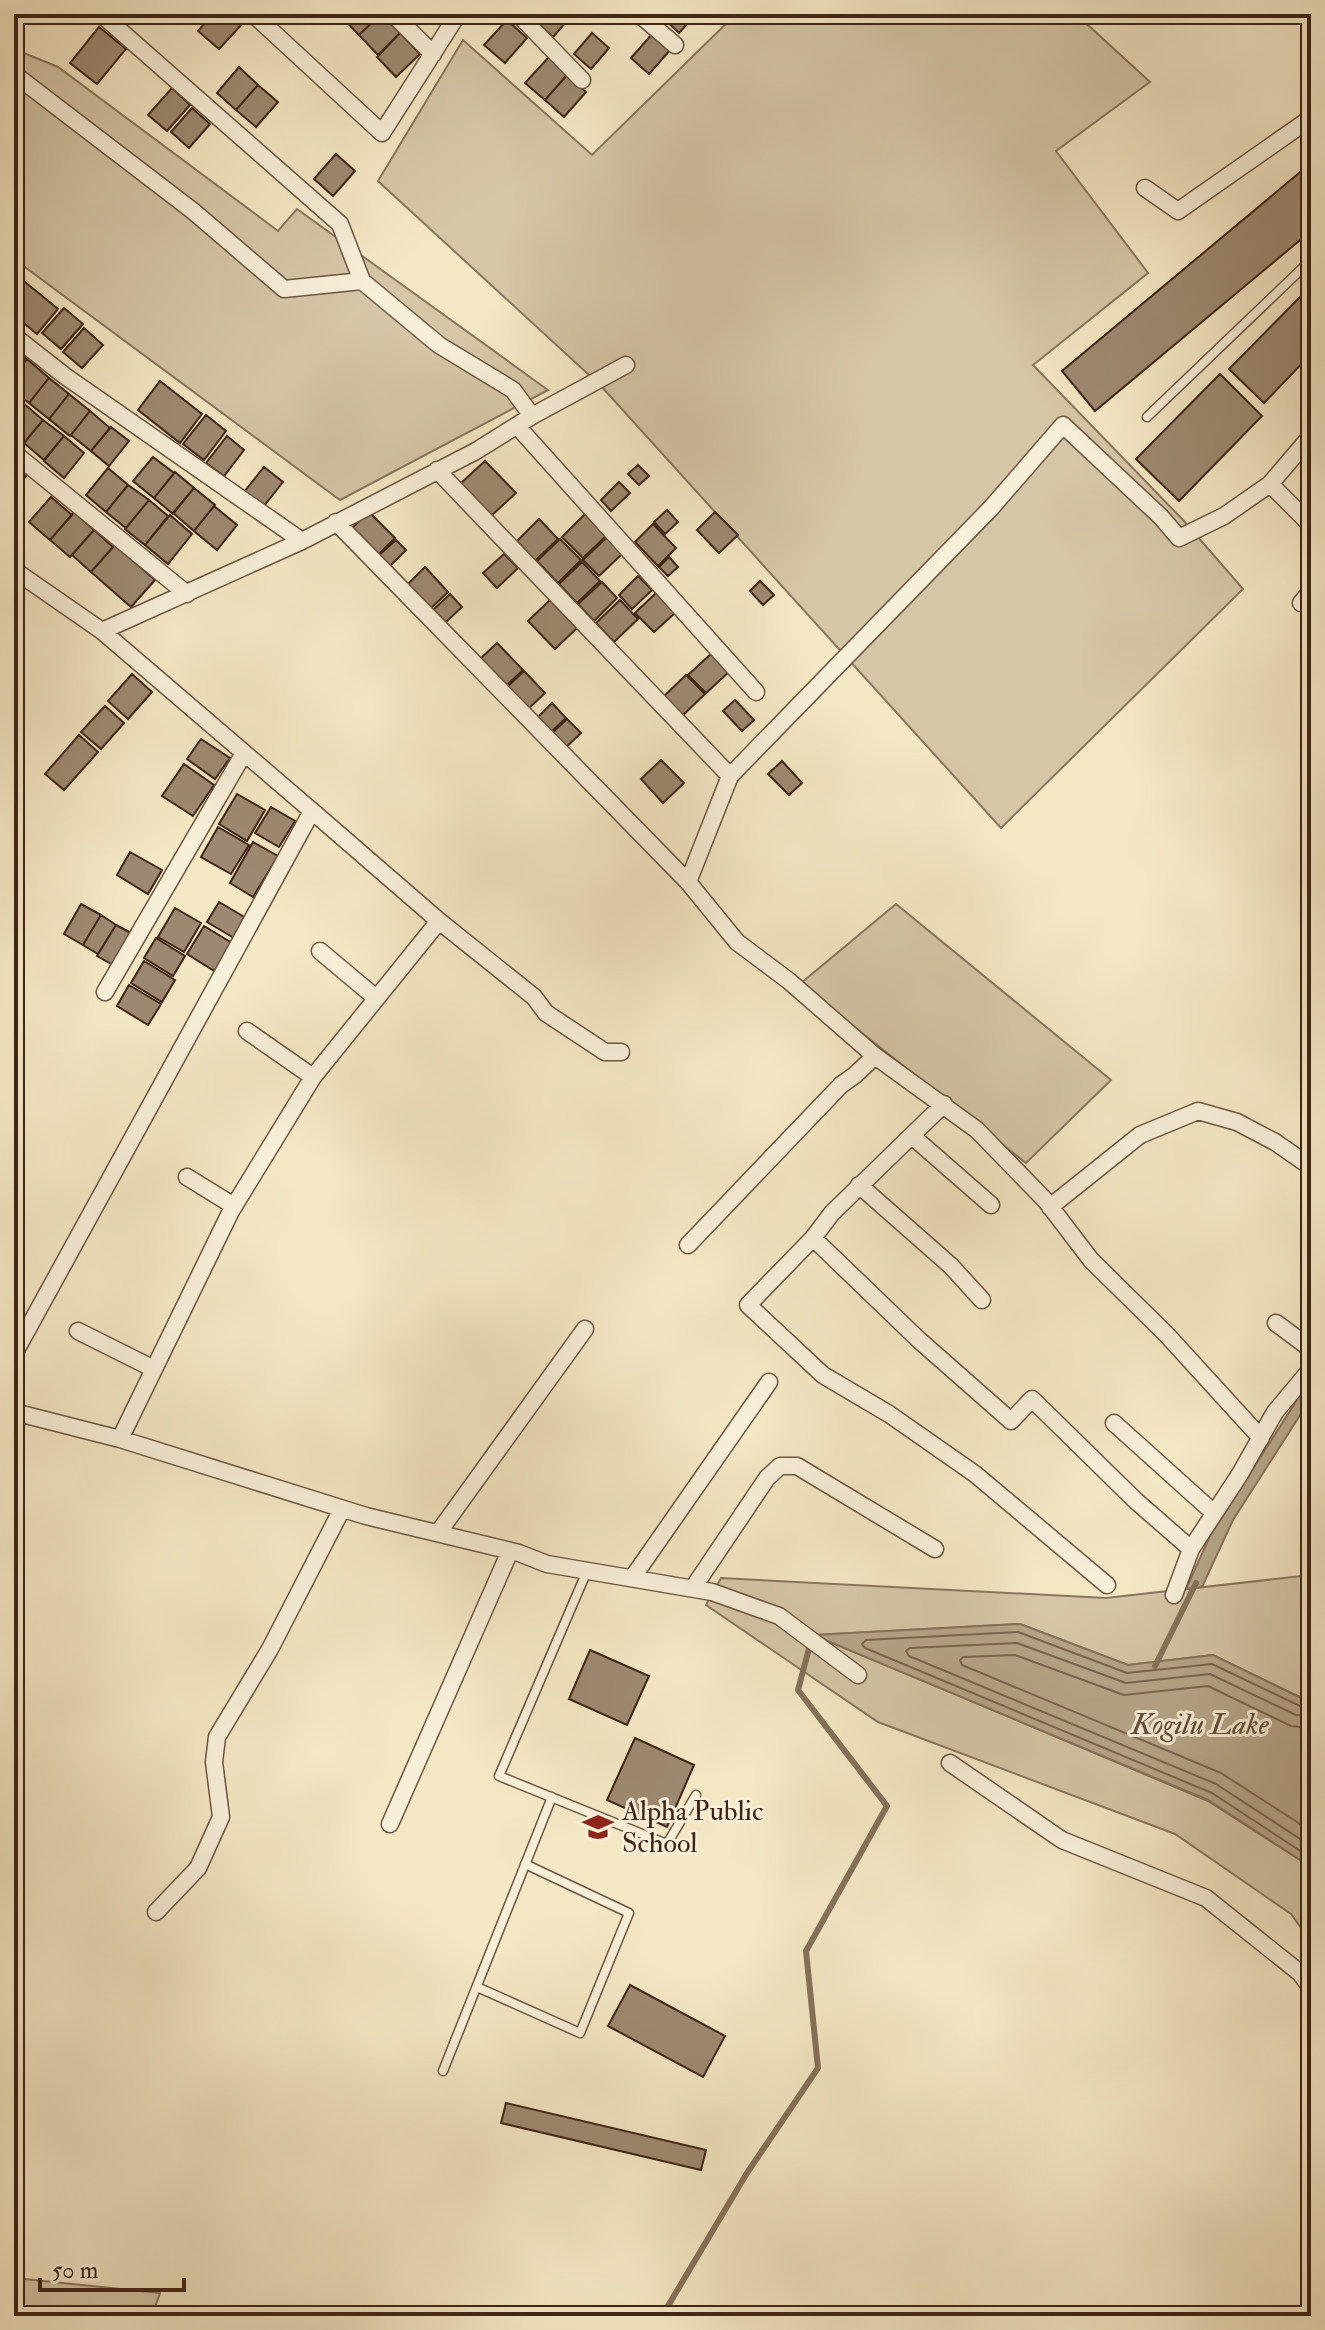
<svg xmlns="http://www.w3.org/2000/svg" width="1325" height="2330" viewBox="0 0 1325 2330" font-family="'IM FELL Double Pica',serif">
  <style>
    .green { fill: #d5c6a7; stroke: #8a755f; stroke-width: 2 }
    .water { fill: #b6a589; stroke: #86715b; stroke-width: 2 }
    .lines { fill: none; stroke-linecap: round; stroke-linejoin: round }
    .shore { stroke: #7a6450; stroke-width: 2 }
    .stream { stroke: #86715b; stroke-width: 6 }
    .building { fill: #9d8971; stroke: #3e2417; stroke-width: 2 }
    .service-casing { stroke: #6c5542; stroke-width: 11 }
    .minor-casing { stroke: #6c5542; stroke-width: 19 }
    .service { stroke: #f8efd9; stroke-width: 8 }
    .minor { stroke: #f8efd9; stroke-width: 16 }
    .labels { text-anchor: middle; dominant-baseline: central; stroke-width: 6; stroke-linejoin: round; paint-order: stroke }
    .poi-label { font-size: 28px; fill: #3e2417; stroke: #f8efd9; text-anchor: start }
    .water-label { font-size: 30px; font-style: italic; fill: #624b39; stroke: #f8efd9 }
  </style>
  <rect width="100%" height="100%" fill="#f4e7c4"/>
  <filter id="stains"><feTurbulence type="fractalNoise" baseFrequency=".0025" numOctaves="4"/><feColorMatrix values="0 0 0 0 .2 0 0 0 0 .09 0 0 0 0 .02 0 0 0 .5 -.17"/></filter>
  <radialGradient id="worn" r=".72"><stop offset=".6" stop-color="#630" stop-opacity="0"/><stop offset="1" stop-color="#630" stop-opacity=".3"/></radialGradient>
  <!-- green -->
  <path class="green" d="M736,14H1076L1150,82L1056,151L1148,273L1033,365L1184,521L1243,589L1001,828L601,386L378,181L463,40L592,155Z
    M14,49L58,67L278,231L297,209L548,390L340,500L14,259Z
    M896,904L1111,1080L1026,1163L800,984Z
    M1311,1575V1697L1304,1699L1213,1655L1128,1665L1020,1624L815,1635L1208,1801L1311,1867V1942L1291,1914L1175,1834L878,1722L706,1605L721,1578L1106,1598Z
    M14,2278L160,2293L152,2316H14Z"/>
  <!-- water -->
  <path class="water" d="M1311,1378V1398L1233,1520L1202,1587L1186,1589L1210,1536Z
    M1020,1624L1128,1665L1213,1655L1303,1699L1311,1697V1867L1208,1800L813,1635Z"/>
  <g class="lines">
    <!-- shore -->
    <path class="shore" d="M1311,1705L1300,1706L1212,1664L1127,1673L1018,1632L866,1640L862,1644L865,1648L1212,1793L1311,1858
      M1311,1716L1296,1715L1210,1674L1126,1683L1017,1643L910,1648L906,1651L909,1656L1216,1784L1311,1846
      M1311,1728L1291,1726L1208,1686L1124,1695L1015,1655L963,1657L960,1660L962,1665L1221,1773L1311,1831"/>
    <!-- stream -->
    <path class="stream" d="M1155,1666L1196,1583
      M662,2316L747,2173L818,2068L806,1951L887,1806L798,1690L811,1641"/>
  </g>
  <!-- building -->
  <path class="building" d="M213,14H233L243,23L219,49L198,31Z
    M339,14H381L359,35Z
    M381,14L400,33L378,55L359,35Z
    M537,14H573L553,37L533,19Z
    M659,14H696L679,33Z
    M710,14H727L720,23Z
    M507,20L527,38L505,63L484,45Z
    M99,27L126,49L97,84L70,63Z
    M400,33L420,54L396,77L377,57Z
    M592,33L609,48L591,69L574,54Z
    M653,33L671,49L649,74L631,58Z
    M549,57L568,74L545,100L525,83Z
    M239,67L258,85L236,110L217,93Z
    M567,75L586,92L564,117L545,100Z
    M258,85L278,102L256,127L236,110Z
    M172,88L190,105L167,131L148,115Z
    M192,108L210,124L189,148L171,132Z
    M336,154L355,171L333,196L314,179Z
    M1311,163V231L1095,411L1062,371Z
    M20,278L58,309L37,334L14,315V285Z
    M1311,286V354L1264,403L1229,369Z
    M64,308L83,324L61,349L42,333Z
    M84,328L103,345L82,368L63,352Z
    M14,348L27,359L14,375Z
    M27,359L49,378L29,403L14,391V375Z
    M1220,374L1262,416L1179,501L1136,459Z
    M49,378L69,394L49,419L29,403Z
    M160,381L202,414L180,443L138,410Z
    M69,394L90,411L70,436L49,419Z
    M14,396L22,402L14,412Z
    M22,402L43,420L24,443L14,435V412Z
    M90,411L110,428L91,451L71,435Z
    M206,415L226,431L204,460L183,444Z
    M43,420L64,436L44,460L24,443Z
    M111,427L129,441L109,466L91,451Z
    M64,436L84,453L64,478L44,461Z
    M227,436L244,450L224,476L206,463Z
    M153,457L174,473L154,498L133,481Z
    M485,461L516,493L491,516L460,484Z
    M14,465L26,476L14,491Z
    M638,465L649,476L639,485L628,474Z
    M264,467L283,482L263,507L244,492Z
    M108,468L128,485L106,512L86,495Z
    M175,472L194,488L173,514L154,498Z
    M619,482L630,493L611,511L601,500Z
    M128,485L149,500L126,528L106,512Z
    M194,488L215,505L194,531L173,513Z
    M51,497L72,515L50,540L29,522Z
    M149,500L168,516L145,545L125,529Z
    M214,506L237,525L217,550L194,531Z
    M667,510L678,522L665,534L654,522Z
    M74,512L94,530L70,557L50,540Z
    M369,512L395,538L378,555L352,528Z
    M715,512L738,535L719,553L697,530Z
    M585,514L606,536L583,558L562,537Z
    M170,515L192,534L168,564L145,545Z
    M539,519L558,539L535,561L517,541Z
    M653,524L676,548L658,566L635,542Z
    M94,530L113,547L91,572L72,555Z
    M607,537L623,553L599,576L583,560Z
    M560,539L581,560L558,583L537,561Z
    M396,540L406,550L389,567L378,556Z
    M115,545L155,580L131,607L91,572Z
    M504,554L518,568L497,588L483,573Z
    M669,557L678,567L668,576L659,567Z
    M582,562L600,581L577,603L559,584Z
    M425,567L448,592L429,610L406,586Z
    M638,576L652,590L632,609L619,595Z
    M760,581L774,595L763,605L750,591Z
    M602,582L617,598L594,621L578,604Z
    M656,593L675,613L654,632L635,613Z
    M450,594L462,607L444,624L431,612Z
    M550,600L577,628L555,649L528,621Z
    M620,600L638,619L614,642L596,623Z
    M497,643L523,670L505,687L479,660Z
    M712,653L730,671L706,693L688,675Z
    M524,671L545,693L526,711L505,689Z
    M132,674L152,692L128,719L108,701Z
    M686,675L705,694L679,719L661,699Z
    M735,700L754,720L742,731L723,711Z
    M552,703L566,718L548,735L534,721Z
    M105,706L124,723L101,749L81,732Z
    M567,719L581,733L563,750L549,736Z
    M79,735L98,752L64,790L45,774Z
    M201,739L230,758L215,779L187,759Z
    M661,760L684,783L663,803L641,779Z
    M782,761L802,783L789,795L768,774Z
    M184,764L214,785L193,816L162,796Z
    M237,794L265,810L247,841L219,824Z
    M271,807L295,821L279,847L255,833Z
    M218,827L249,845L231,874L201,857Z
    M253,842L278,856L253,897L230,883Z
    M130,852L162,870L148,894L117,875Z
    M219,902L246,918L234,938L207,922Z
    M81,904L101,915L83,945L64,934Z
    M175,908L201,923L184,952L158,937Z
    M101,915L116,925L98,954L83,945Z
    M116,925L131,933L113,965L97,956Z
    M204,926L232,943L216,972L187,954Z
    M156,938L185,956L173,976L144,958Z
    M144,961L175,980L162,1002L131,983Z
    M129,985L161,1004L148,1025L117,1006Z
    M590,1650L649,1676L627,1725L569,1699Z
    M635,1738L694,1765L667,1827L607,1800Z
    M630,1985L725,2036L703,2077L608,2026Z
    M506,2103L706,2150L701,2170L501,2123Z"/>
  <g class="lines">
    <!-- service casing -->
    <g class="service-casing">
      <path id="service" d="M1147,417L1311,260
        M587,1571L499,1776L667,1844L696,1795
        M477,1987L580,2033L629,1913L525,1864
        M443,2071L552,1797"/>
    </g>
    <!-- minor casing -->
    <g class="minor-casing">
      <path id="minor" d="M101,14L340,224L362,281L439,345L513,390L532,416
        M253,14L382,133L458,14
        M393,14L433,54
        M518,14L582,80
        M639,14L675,45
        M14,74L193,211L284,289L362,281
        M1145,188L1178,211L1311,118
        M14,336L65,376L302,541
        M518,427L756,692
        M14,453L187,594
        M437,470L730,776
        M1270,484L1311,525
        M336,522L688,882L737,942L789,981L875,1056L977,1130L1046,1201L1091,1260L1167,1335L1261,1438
        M14,570L102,631
        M1301,603L1311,591
        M312,811L439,921L534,997L546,1013L605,1052H621
        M688,882L730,776L991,508L1063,425L1161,517L1179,538L1224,516L1270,484L1311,436
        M320,951L376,998
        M105,992L244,753
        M247,1031L313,1077
        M944,1104L832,1213L813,1238L748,1305L823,1375L889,1414L975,1474L1107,1585
        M912,1136L991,1205
        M187,1177L234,1206
        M859,1185L951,1266L982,1300
        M1050,1207L1140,1135L1198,1111L1237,1122L1275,1142L1311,1167
        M813,1238L919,1340L1011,1421L1032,1399L1136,1501L1191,1549
        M688,1245L841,1085L855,1075L875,1056
        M1276,1323L1311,1349
        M78,1331L154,1369
        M14,1354L312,811L102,631L302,541L476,451L532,416L626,365
        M14,1412L120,1439L366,1516L519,1553L547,1564L712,1592L779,1616L858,1675
        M1114,1423L1214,1513
        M120,1439L231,1211L313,1077L439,921
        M438,1533L585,1329
        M633,1577L769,1382
        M693,1588L767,1478L780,1466H797L935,1549
        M1174,1595L1191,1549L1240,1474L1275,1412L1311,1369
        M950,1763L1062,1840L1206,1898L1300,1973L1311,1988
        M390,1824L510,1551
        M156,1912L198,1868L221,1817L214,1762L217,1737L270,1649L342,1509"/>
    </g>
    <!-- service -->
    <use href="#service" class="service"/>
    <!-- minor -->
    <use href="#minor" class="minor"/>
  </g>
  <!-- icons -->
  <defs>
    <g id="school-bare" transform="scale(2.4)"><path d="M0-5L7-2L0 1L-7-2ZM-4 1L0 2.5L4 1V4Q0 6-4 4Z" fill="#8f2418" stroke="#f8efd9" stroke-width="2.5" paint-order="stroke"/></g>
  </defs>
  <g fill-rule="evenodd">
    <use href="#school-bare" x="598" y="1827"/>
  </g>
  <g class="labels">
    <!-- poi labels -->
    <g class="poi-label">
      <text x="622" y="1811">Alpha Public<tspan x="622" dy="32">School</tspan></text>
    </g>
    <!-- water labels -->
    <g class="water-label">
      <text x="1200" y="1724">Kogilu Lake</text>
    </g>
  </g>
  <!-- margin -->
  <rect width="1325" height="2330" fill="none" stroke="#f4e7c4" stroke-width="48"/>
  <rect x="16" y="16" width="1293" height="2298" fill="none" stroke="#3e2417" stroke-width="4"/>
  <rect x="24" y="24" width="1277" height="2282" fill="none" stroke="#3e2417" stroke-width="2"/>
  <!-- scale -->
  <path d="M40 2278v12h144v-12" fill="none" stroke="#3e2417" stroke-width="4"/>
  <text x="52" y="2278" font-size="24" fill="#3e2417" stroke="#f8efd9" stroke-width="6" paint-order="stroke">50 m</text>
  <rect width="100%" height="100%" filter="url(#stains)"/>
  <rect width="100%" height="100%" fill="url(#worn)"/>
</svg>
